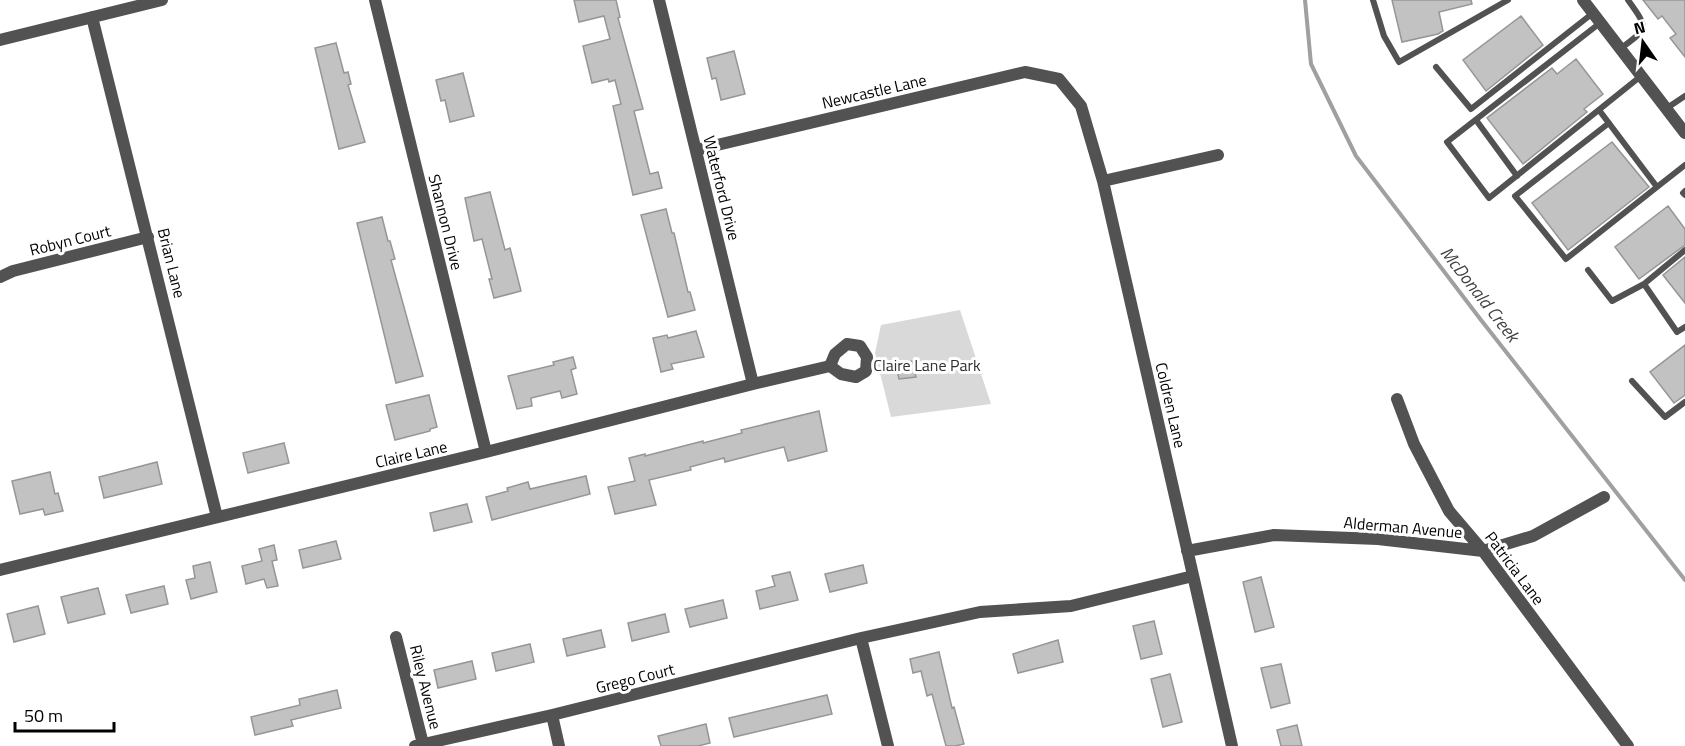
<svg xmlns="http://www.w3.org/2000/svg" width="1685" height="746" viewBox="0 0 1685 746" font-family="'Titillium Web',sans-serif">
  <style>
    .green { fill: #d9d9d9 }
    .lines { fill: none; stroke-linecap: round; stroke-linejoin: round }
    .stream { stroke: #a0a0a0; stroke-width: 4 }
    .building { fill: #c2c2c2; stroke: #969696; stroke-width: 1.5 }
    .service { stroke: #525252; stroke-width: 6 }
    .minor { stroke: #525252; stroke-width: 12 }
    .labels { text-anchor: middle; dominant-baseline: central; stroke-width: 6; stroke-linejoin: round; paint-order: stroke }
    .street-label { font-size: 16px; fill: #000; stroke: #fff }
    .park-label { font-size: 16px; fill: #303030; stroke: #fff }
    .water-label { font-size: 18px; font-style: italic; fill: #414141; stroke: #fff }
  </style>
  <rect width="100%" height="100%" fill="#fff"/>
  <!-- green -->
  <path class="green" d="M960,310L991,404L891,417L875,353L881,325Z"/>
  <g class="lines">
    <!-- stream -->
    <path class="stream" d="M1305,0L1311,64L1356,156L1481,320L1685,580"/>
  </g>
  <!-- building -->
  <path class="building" d="M574,0H616L620,17L618,18L643,109L634,111L640,135L650,174L658,172L662,188L633,195L613,106L621,104L615,80L609,82L608,79L592,83L583,46L610,39L604,16L579,22Z
    M1392,0H1471L1472,4L1439,12L1443,31L1438,34L1402,42Z
    M1643,0H1685V57L1670,38L1676,34L1662,16L1658,19Z
    M1521,16L1543,45L1486,91L1463,60Z
    M336,43L344,73L348,72L351,84L348,85L365,142L339,149L315,48Z
    M734,51L745,94L721,100L716,78L712,79L707,58Z
    M1576,59L1603,94L1584,109L1587,112L1523,164L1487,118L1552,68L1557,74Z
    M463,73L474,116L450,122L445,100L441,101L436,80Z
    M1612,142L1649,187L1568,250L1532,203Z
    M490,192L505,250L510,248L521,291L494,298L489,279H492L482,239L474,241L465,198Z
    M1668,206L1685,229V245L1639,279L1615,247Z
    M666,209L672,233H674L688,292H690L695,310L668,317L641,215Z
    M382,217L388,241H390L395,259L391,260L423,376L396,383L357,223Z
    M1685,257V303L1663,275Z
    M696,331L704,357L671,364L673,369L661,372L653,338L667,335L668,338Z
    M1685,345V395L1674,403L1650,372Z
    M573,357L576,368L571,370L577,394L562,398L560,391L531,398L532,406L517,409L508,376L554,365L553,362Z
    M912,361L916,377L899,379L896,364Z
    M429,395L437,427L430,429V431L395,440L386,405Z
    M819,411L827,451L788,461L784,447L725,462L724,458L690,467L691,470L649,480L656,505L615,514L608,487L635,481L629,458L645,454V456L703,441V443L742,433L741,430Z
    M284,443L289,463L248,473L243,453Z
    M157,462L162,484L104,498L99,477Z
    M50,472L55,494L58,493L63,511L45,515L43,509L20,514L12,481Z
    M586,476L590,494L492,520L486,497L508,491L507,488L528,482L530,489Z
    M467,504L472,522L434,531L430,513Z
    M336,541L341,559L303,568L299,550Z
    M274,545L277,560L272,561L278,586L267,588L264,579L246,584L242,566L262,561L259,549Z
    M210,562L217,592L191,599L186,580L195,578L193,566Z
    M863,565L867,583L830,592L825,574Z
    M790,572L798,600L760,609L756,591L775,586L772,576Z
    M1261,577L1274,627L1255,632L1243,582Z
    M164,586L168,604L131,613L126,595Z
    M98,588L105,614L68,623L61,597Z
    M723,600L727,618L690,627L685,609Z
    M38,606L45,634L14,642L7,614Z
    M665,614L669,632L632,641L628,623Z
    M1154,621L1162,654L1141,659L1133,626Z
    M601,630L605,647L567,656L563,639Z
    M1058,640L1063,662L1018,673L1013,654Z
    M530,644L534,662L496,671L492,653Z
    M939,652L952,708L954,707L964,744L955,746H946L932,694L927,696L921,671L913,673L910,659Z
    M472,661L476,679L438,688L434,670Z
    M1281,664L1290,703L1271,708L1261,668Z
    M1170,674L1182,722L1163,727L1151,679Z
    M337,690L341,708L291,720L293,726L255,735L251,717L300,705L299,699Z
    M827,695L832,714L734,737L729,718Z
    M706,724L710,743L698,746H661L658,736Z
    M1297,725L1302,746H1281L1277,730Z"/>
  <g class="lines">
    <!-- service -->
    <path class="service" d="M1373,0L1384,36L1399,62L1508,0
      M1600,23L1447,142L1489,198L1641,76
      M1620,49C1648,28 1649,29 1628,0
      M1436,67L1471,109L1593,13
      M1667,108L1685,96
      M1599,110L1657,187L1685,165
      M1476,120L1517,176
      M1609,123L1515,196L1566,259L1657,187
      M1685,191L1683,193L1685,195
      M1588,270L1612,301L1644,284L1677,332L1685,327
      M1644,284L1685,250
      M1632,381L1665,417L1685,402"/>
    <!-- minor -->
    <path class="minor" d="M375,0L486,452
      M659,0L753,384
      M1583,0L1685,133
      M92,17L217,517
      M0,40L162,0
      M696,150L1025,72L1059,79L1081,106L1103,181L1232,746
      M1103,181L1218,155
      M0,277L13,271L148,237
      M847,344L860,346L867,357L866,371L856,377L841,374L830,366L835,354Z
      M1397,399L1414,444L1449,511L1483,551L1628,746
      M1187,551L1274,535L1378,539L1483,551L1533,536L1604,497
      M0,570L486,452L753,384L830,366
      M396,637L423,744
      M861,638L888,746
      M552,715L559,746
      M415,746L552,715L861,638L980,612L1071,606L1193,576"/>
  </g>
  <g class="labels">
    <!-- street labels -->
    <g class="street-label">
      <text transform="translate(874 91) rotate(-13)">Newcastle Lane</text>
      <text transform="translate(722 188) rotate(76)">Waterford Drive</text>
      <text transform="translate(446 222) rotate(76)">Shannon Drive</text>
      <text transform="translate(70 240) rotate(-14)">Robyn Court</text>
      <text transform="translate(172 263) rotate(76)">Brian Lane</text>
      <text transform="translate(1171 405) rotate(77)">Coldren Lane</text>
      <text transform="translate(411 454) rotate(-13)">Claire Lane</text>
      <text transform="translate(1403 527) rotate(5)">Alderman Avenue</text>
      <text transform="translate(1515 568) rotate(53)">Patricia Lane</text>
      <text transform="translate(635 678) rotate(-14)">Grego Court</text>
      <text transform="translate(426 687) rotate(76)">Riley Avenue</text>
    </g>
    <!-- park labels -->
    <g class="park-label">
      <text x="927" y="365">Claire Lane Park</text>
    </g>
    <!-- water labels -->
    <g class="water-label">
      <text transform="translate(1480 294) rotate(52)">McDonald Creek</text>
    </g>
  </g>
  <!-- north arrow -->
  <g transform="translate(1643 42) rotate(346)" stroke="#ffffff" stroke-width="4.5" paint-order="stroke">
  <path d="M0-4.5L10 22L0 15L-10 22Z" fill="#000000"/>
  <text y="-9" font-size="16" font-weight="bold" text-anchor="middle" fill="#000000">N</text>
  </g>
  <!-- scale -->
  <path d="M15 722v9h99v-9" fill="none" stroke="#000000" stroke-width="3"/>
  <text x="24" y="722" font-size="18" fill="#000000" stroke="#ffffff" stroke-width="4.5" paint-order="stroke">50 m</text>
</svg>
